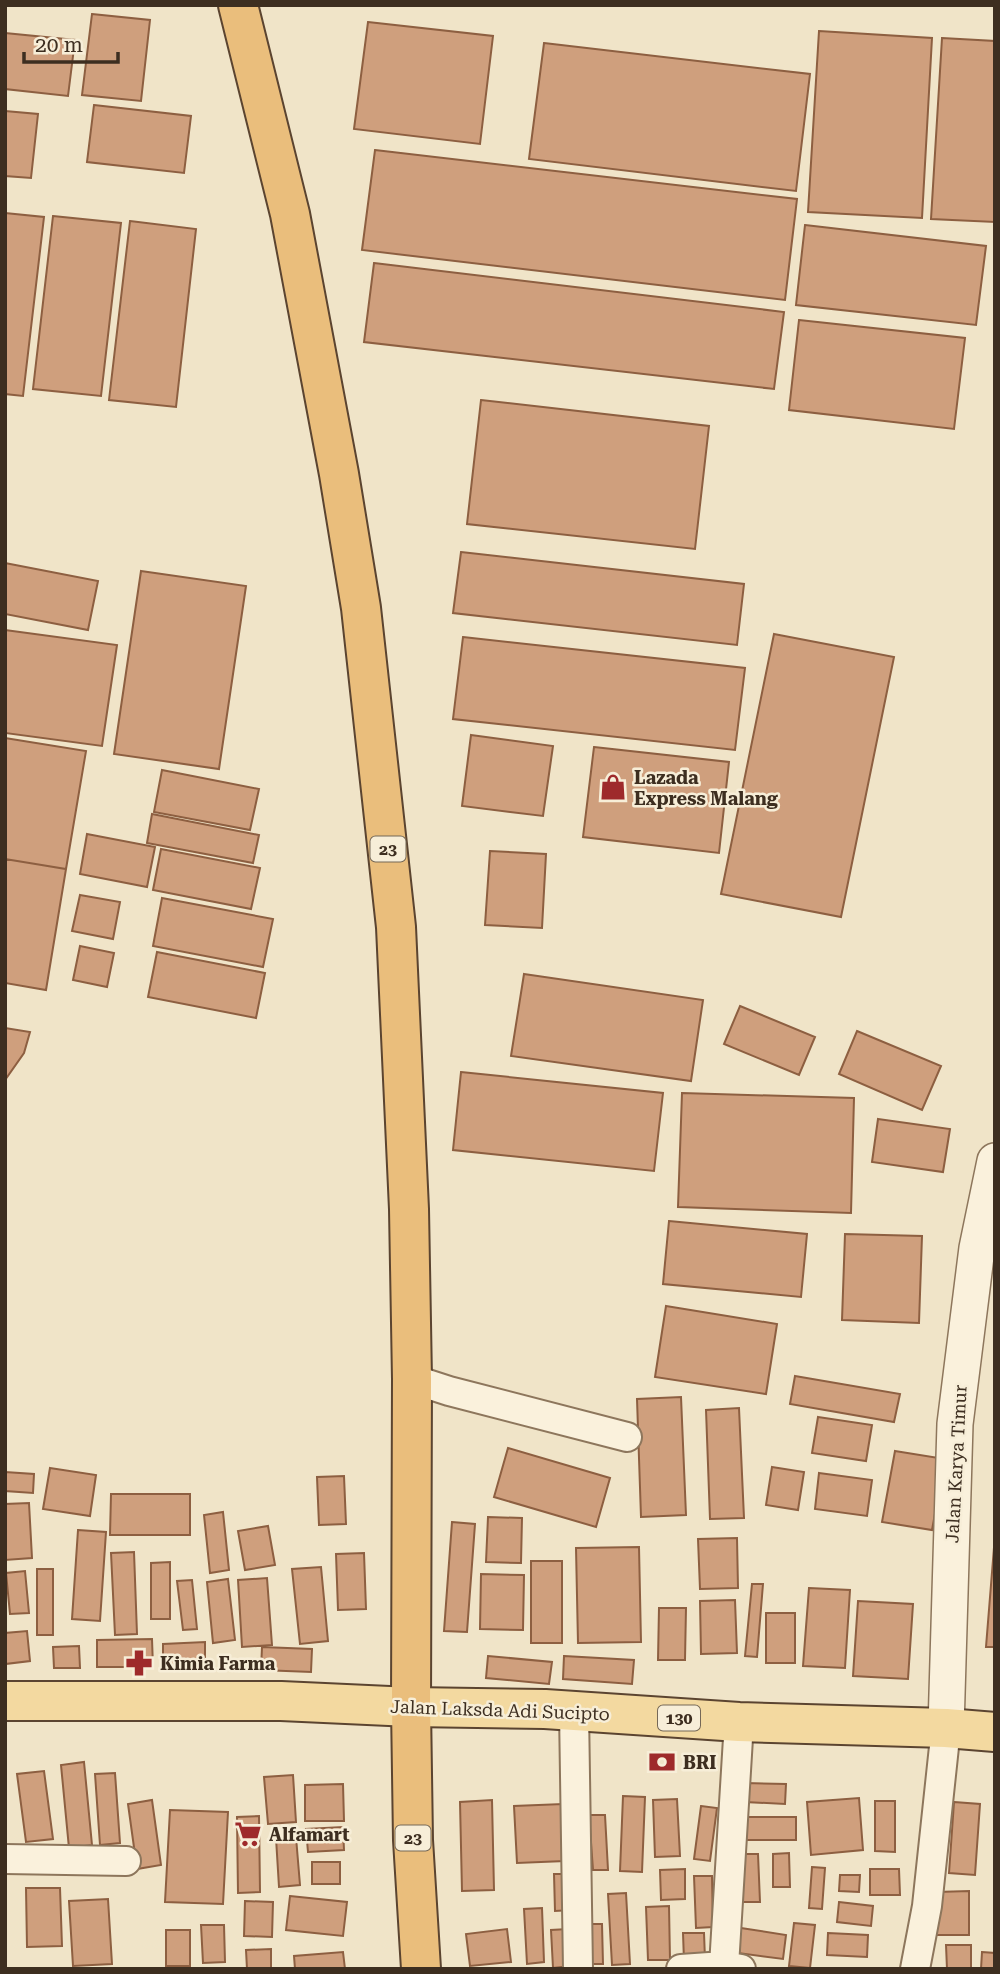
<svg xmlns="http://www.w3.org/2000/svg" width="1000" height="1974" viewBox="0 0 1000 1974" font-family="'Roboto Serif',serif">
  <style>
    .building { fill: #cf9f7d; stroke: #8d5f41; stroke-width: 2 }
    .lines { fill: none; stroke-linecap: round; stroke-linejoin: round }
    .minor-casing { stroke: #8d765c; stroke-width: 32 }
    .tertiary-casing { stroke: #8d765c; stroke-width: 38 }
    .primary-casing { stroke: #5b4430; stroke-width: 42 }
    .trunk-casing { stroke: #5b4430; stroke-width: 42 }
    .minor { stroke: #faf1dc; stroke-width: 28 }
    .tertiary { stroke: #faf1dc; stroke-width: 35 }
    .primary { stroke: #f3d9a0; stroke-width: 38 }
    .trunk { stroke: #eabe7c; stroke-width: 38 }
    .labels { text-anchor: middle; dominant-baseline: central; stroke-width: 5; stroke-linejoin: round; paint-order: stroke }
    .shield { fill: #f7eed8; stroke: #756857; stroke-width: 2 }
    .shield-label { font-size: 16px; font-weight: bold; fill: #3d2e20 }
    .poi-label { font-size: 18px; font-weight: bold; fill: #3d2e20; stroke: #f7eed8; text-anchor: start }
    .street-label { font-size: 18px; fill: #3d2e20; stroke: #f7eed8 }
  </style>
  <rect width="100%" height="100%" fill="#f0e4c8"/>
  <!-- building -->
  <path class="building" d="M92,14L150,20L141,101L82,95Z
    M368,22L493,36L480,144L354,129Z
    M819,31L932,38L922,218L808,212Z
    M5,33L75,40L68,96L5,89Z
    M942,38L995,41V222L931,219Z
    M544,43L810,74L796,191L529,159Z
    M94,105L191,116L184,173L87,162Z
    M5,111L38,114L31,178L5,176Z
    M375,150L797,199L785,300L362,250Z
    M5,213L44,217L23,396L5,394Z
    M53,216L121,223L101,396L33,389Z
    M130,221L196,229L176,407L109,400Z
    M805,225L986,246L976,325L796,305Z
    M374,263L784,312L774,389L364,342Z
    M799,320L965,338L954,429L789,410Z
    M481,400L709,426L695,549L467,524Z
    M461,552L744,584L737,645L453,613Z
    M5,563L98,581L88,630L5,614Z
    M141,571L246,586L219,769L114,754Z
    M5,630L117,645L102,746L5,733Z
    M774,634L894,657L841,917L721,894Z
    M463,637L745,668L735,750L453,719Z
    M471,735L553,746L543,816L462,806Z
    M5,738L86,751L66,869L5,859Z
    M594,747L729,762L719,853L583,837Z
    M162,770L259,789L250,830L154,812Z
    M152,814L259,835L253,863L147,843Z
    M87,834L155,847L147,887L80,874Z
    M161,849L260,868L251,909L153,890Z
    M490,851L546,854L542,928L485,925Z
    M5,859L66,869L46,990L5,983Z
    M80,895L120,902L113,939L72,931Z
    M162,898L273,919L263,967L153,946Z
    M80,946L114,953L107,987L73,980Z
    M157,952L265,973L256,1018L148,997Z
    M524,974L703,1000L691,1081L511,1056Z
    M740,1006L815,1037L799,1075L724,1044Z
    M5,1028L30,1032L24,1053L5,1080Z
    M857,1031L941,1066L922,1110L839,1074Z
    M461,1072L663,1093L654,1171L453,1150Z
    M682,1093L854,1098L851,1213L678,1207Z
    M878,1119L950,1129L943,1172L872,1162Z
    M669,1221L807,1234L801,1297L663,1284Z
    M845,1234L922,1236L919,1323L842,1320Z
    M666,1306L777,1324L766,1394L655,1377Z
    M795,1376L900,1394L894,1422L790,1404Z
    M681,1397L686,1515L641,1517L637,1399Z
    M739,1408L744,1518L710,1519L706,1410Z
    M818,1417L872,1425L866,1461L812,1453Z
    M508,1448L610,1478L596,1527L494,1497Z
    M895,1451L945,1459L932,1530L882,1522Z
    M772,1467L804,1472L798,1510L766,1505Z
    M50,1468L96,1475L90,1516L43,1509Z
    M5,1472L34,1474L33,1493L5,1491Z
    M819,1473L872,1480L867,1516L815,1509Z
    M344,1476L346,1524L319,1525L317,1477Z
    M111,1494H190V1535H110Z
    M29,1503L32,1558L5,1560V1504Z
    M223,1512L229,1570L210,1573L204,1515Z
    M488,1517L522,1518L521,1563L486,1562Z
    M452,1522L475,1524L467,1632L444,1631Z
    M268,1526L275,1565L245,1570L238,1531Z
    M78,1530L106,1532L100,1621L72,1619Z
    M995,1535V1647H986Z
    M737,1538L738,1588L700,1589L698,1539Z
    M639,1547L641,1642L578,1643L576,1548Z
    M134,1552L137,1634L115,1635L111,1553Z
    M364,1553L366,1609L338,1610L336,1554Z
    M531,1561H562V1643H531Z
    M170,1562V1619H151V1563Z
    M321,1567L328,1641L300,1644L292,1569Z
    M37,1569H53V1635H37Z
    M25,1571L29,1613L10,1614L6,1573Z
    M481,1574L524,1575L523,1630L480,1629Z
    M267,1578L272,1645L242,1647L238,1580Z
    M228,1579L235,1640L213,1643L207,1582Z
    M192,1580L197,1629L183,1630L177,1581Z
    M752,1584H763L757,1657L745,1656Z
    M809,1588L850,1590L845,1668L803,1666Z
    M735,1600L737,1653L701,1654L700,1601Z
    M858,1601L913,1604L908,1679L853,1676Z
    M659,1608H686L685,1660H658Z
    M766,1613H795V1663H766Z
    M27,1631L30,1661L5,1664V1633Z
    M152,1639L153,1667H97V1640Z
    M205,1642V1668L163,1669V1644Z
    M79,1646L80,1668H54L53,1647Z
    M262,1647L312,1649L311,1672L261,1670Z
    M488,1656L552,1662L549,1684L486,1678Z
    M564,1656L634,1660L632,1684L563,1679Z
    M84,1762L92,1845L69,1848L61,1765Z
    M44,1771L53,1839L26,1842L17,1774Z
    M115,1773L120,1843L100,1845L95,1774Z
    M293,1775L296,1822L268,1824L264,1777Z
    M745,1783L786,1784L785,1804L745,1802Z
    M343,1784L344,1821H305V1785Z
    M623,1796L645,1797L642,1872L620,1871Z
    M859,1798L863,1850L811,1855L807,1802Z
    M677,1799L680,1856L655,1857L653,1800Z
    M152,1800L161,1865L137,1869L128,1804Z
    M492,1800L494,1890L462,1891L460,1802Z
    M875,1801H895V1852L875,1851Z
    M954,1802L980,1804L975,1875L949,1873Z
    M563,1804L565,1861L517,1863L514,1806Z
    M701,1806L717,1808L710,1861L694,1859Z
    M170,1810L228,1812L223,1904L165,1902Z
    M589,1815H605L608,1870H593Z
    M259,1816L260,1892L238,1893L237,1817Z
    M743,1817H796V1840H742Z
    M343,1827L344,1850L308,1852L306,1829Z
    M296,1837L300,1885L279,1887L276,1838Z
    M789,1853L790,1887H773V1854Z
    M740,1854H758L760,1902H741Z
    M312,1862H340V1884H312Z
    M812,1867L825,1868L822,1909L809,1908Z
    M685,1869V1899L661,1900L660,1870Z
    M870,1869H899L900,1895H870Z
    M554,1874H571L572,1910L555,1911Z
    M840,1875H860L859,1892L839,1891Z
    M694,1876H712L713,1927L696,1928Z
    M26,1888H60L62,1946L27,1947Z
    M969,1891V1935H937V1892Z
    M626,1893L630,1964L612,1965L608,1894Z
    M290,1896L347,1902L343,1936L286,1930Z
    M108,1899L112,1964L73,1966L69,1901Z
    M245,1901L273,1902L272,1937L244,1936Z
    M839,1902L873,1906L871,1926L837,1922Z
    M669,1906L670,1960H648L646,1907Z
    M542,1908L544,1962L527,1964L524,1909Z
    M794,1923L815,1925L810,1968L789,1966Z
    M588,1924H602L603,1964H588Z
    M201,1925H224L225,1962L203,1963Z
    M741,1928L786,1935L783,1959L738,1953Z
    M507,1929L511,1962L470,1966L466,1934Z
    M568,1929L570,1966L553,1968L551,1930Z
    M166,1930H190V1966H166Z
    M683,1933H704L705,1959L684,1961Z
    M828,1933L868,1935L867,1957L827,1955Z
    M946,1945H971V1969H947Z
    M271,1949V1969H247L246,1950Z
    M343,1952L345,1969H295L294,1956Z
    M982,1952L995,1953V1969H981Z"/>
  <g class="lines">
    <!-- minor casing -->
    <g class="minor-casing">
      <path id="minor" d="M412,1379L449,1391L627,1437
        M574,1711L578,1969
        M5,1859L126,1861
        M724,1966L739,1722
        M681,1969L724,1966L741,1969
        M915,1969L927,1906L946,1728"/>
    </g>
    <!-- tertiary casing -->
    <g class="tertiary-casing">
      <path id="tertiary" d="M946,1728L955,1424L977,1248L995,1161"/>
    </g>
    <!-- primary casing -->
    <g class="primary-casing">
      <path id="primary" d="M5,1701H281L411,1707L545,1709L739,1722L946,1728L995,1732"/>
    </g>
    <!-- trunk casing -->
    <g class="trunk-casing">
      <path id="trunk" d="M238,5L290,214L339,474L361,608L396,927L409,1209L412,1379L411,1707L413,1840L421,1969"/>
    </g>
    <!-- minor -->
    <use href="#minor" class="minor"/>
    <!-- tertiary -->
    <use href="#tertiary" class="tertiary"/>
    <!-- primary -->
    <use href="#primary" class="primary"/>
    <!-- trunk -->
    <use href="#trunk" class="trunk"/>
  </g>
  <!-- icons -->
  <defs>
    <g id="shop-bare" transform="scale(2.1)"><path d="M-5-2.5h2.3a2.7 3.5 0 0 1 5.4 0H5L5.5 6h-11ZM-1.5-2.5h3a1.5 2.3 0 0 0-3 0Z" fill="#9e2a2b" stroke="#f7eed8" stroke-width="2.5" paint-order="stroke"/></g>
    <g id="pharmacy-bare" transform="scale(2.1)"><path d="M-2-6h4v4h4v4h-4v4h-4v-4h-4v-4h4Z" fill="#9e2a2b" stroke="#f7eed8" stroke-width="2.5" paint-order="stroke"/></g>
    <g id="bank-bare" transform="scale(2.1)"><path d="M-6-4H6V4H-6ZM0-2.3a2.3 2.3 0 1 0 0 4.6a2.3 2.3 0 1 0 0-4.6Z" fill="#9e2a2b" stroke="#f7eed8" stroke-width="2.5" paint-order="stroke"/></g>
    <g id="supermarket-bare" transform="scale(2.1)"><path d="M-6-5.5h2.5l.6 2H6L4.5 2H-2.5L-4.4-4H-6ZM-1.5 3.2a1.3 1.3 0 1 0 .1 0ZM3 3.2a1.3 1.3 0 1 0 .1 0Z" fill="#9e2a2b" stroke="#f7eed8" stroke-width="2.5" paint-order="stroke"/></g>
  </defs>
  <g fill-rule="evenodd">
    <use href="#shop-bare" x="613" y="787"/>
    <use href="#pharmacy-bare" x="139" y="1663"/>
    <use href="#bank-bare" x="662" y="1762"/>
    <use href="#supermarket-bare" x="248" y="1834"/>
  </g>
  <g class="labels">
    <!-- shield labels -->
    <g class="shield">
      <rect x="370.5" y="836.5" width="35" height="25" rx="5"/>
      <rect x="658" y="1705.5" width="42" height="25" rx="5"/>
      <rect x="395.5" y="1825.5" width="35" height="25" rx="5"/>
    </g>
    <g class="shield-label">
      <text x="388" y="849">23</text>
      <text x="679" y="1718">130</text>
      <text x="413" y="1838">23</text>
    </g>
    <!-- poi labels -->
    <g class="poi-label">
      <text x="634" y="777">Lazada<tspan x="634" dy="21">Express Malang</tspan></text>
      <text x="160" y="1663">Kimia Farma</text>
      <text x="683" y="1762">BRI</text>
      <text x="269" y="1834">Alfamart</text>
    </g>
    <!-- street labels -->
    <g class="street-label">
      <text transform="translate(956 1464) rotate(-87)">Jalan Karya Timur</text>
      <text transform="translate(500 1710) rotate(2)">Jalan Laksda Adi Sucipto</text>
    </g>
  </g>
  <!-- border -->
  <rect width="1000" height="1974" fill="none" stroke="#3d2e20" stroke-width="14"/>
  <!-- scale -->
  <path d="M24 52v10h94v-10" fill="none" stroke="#3d2e20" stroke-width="3.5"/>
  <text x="35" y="52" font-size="21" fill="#3d2e20" stroke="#f7eed8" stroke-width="5" paint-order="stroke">20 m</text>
</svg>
